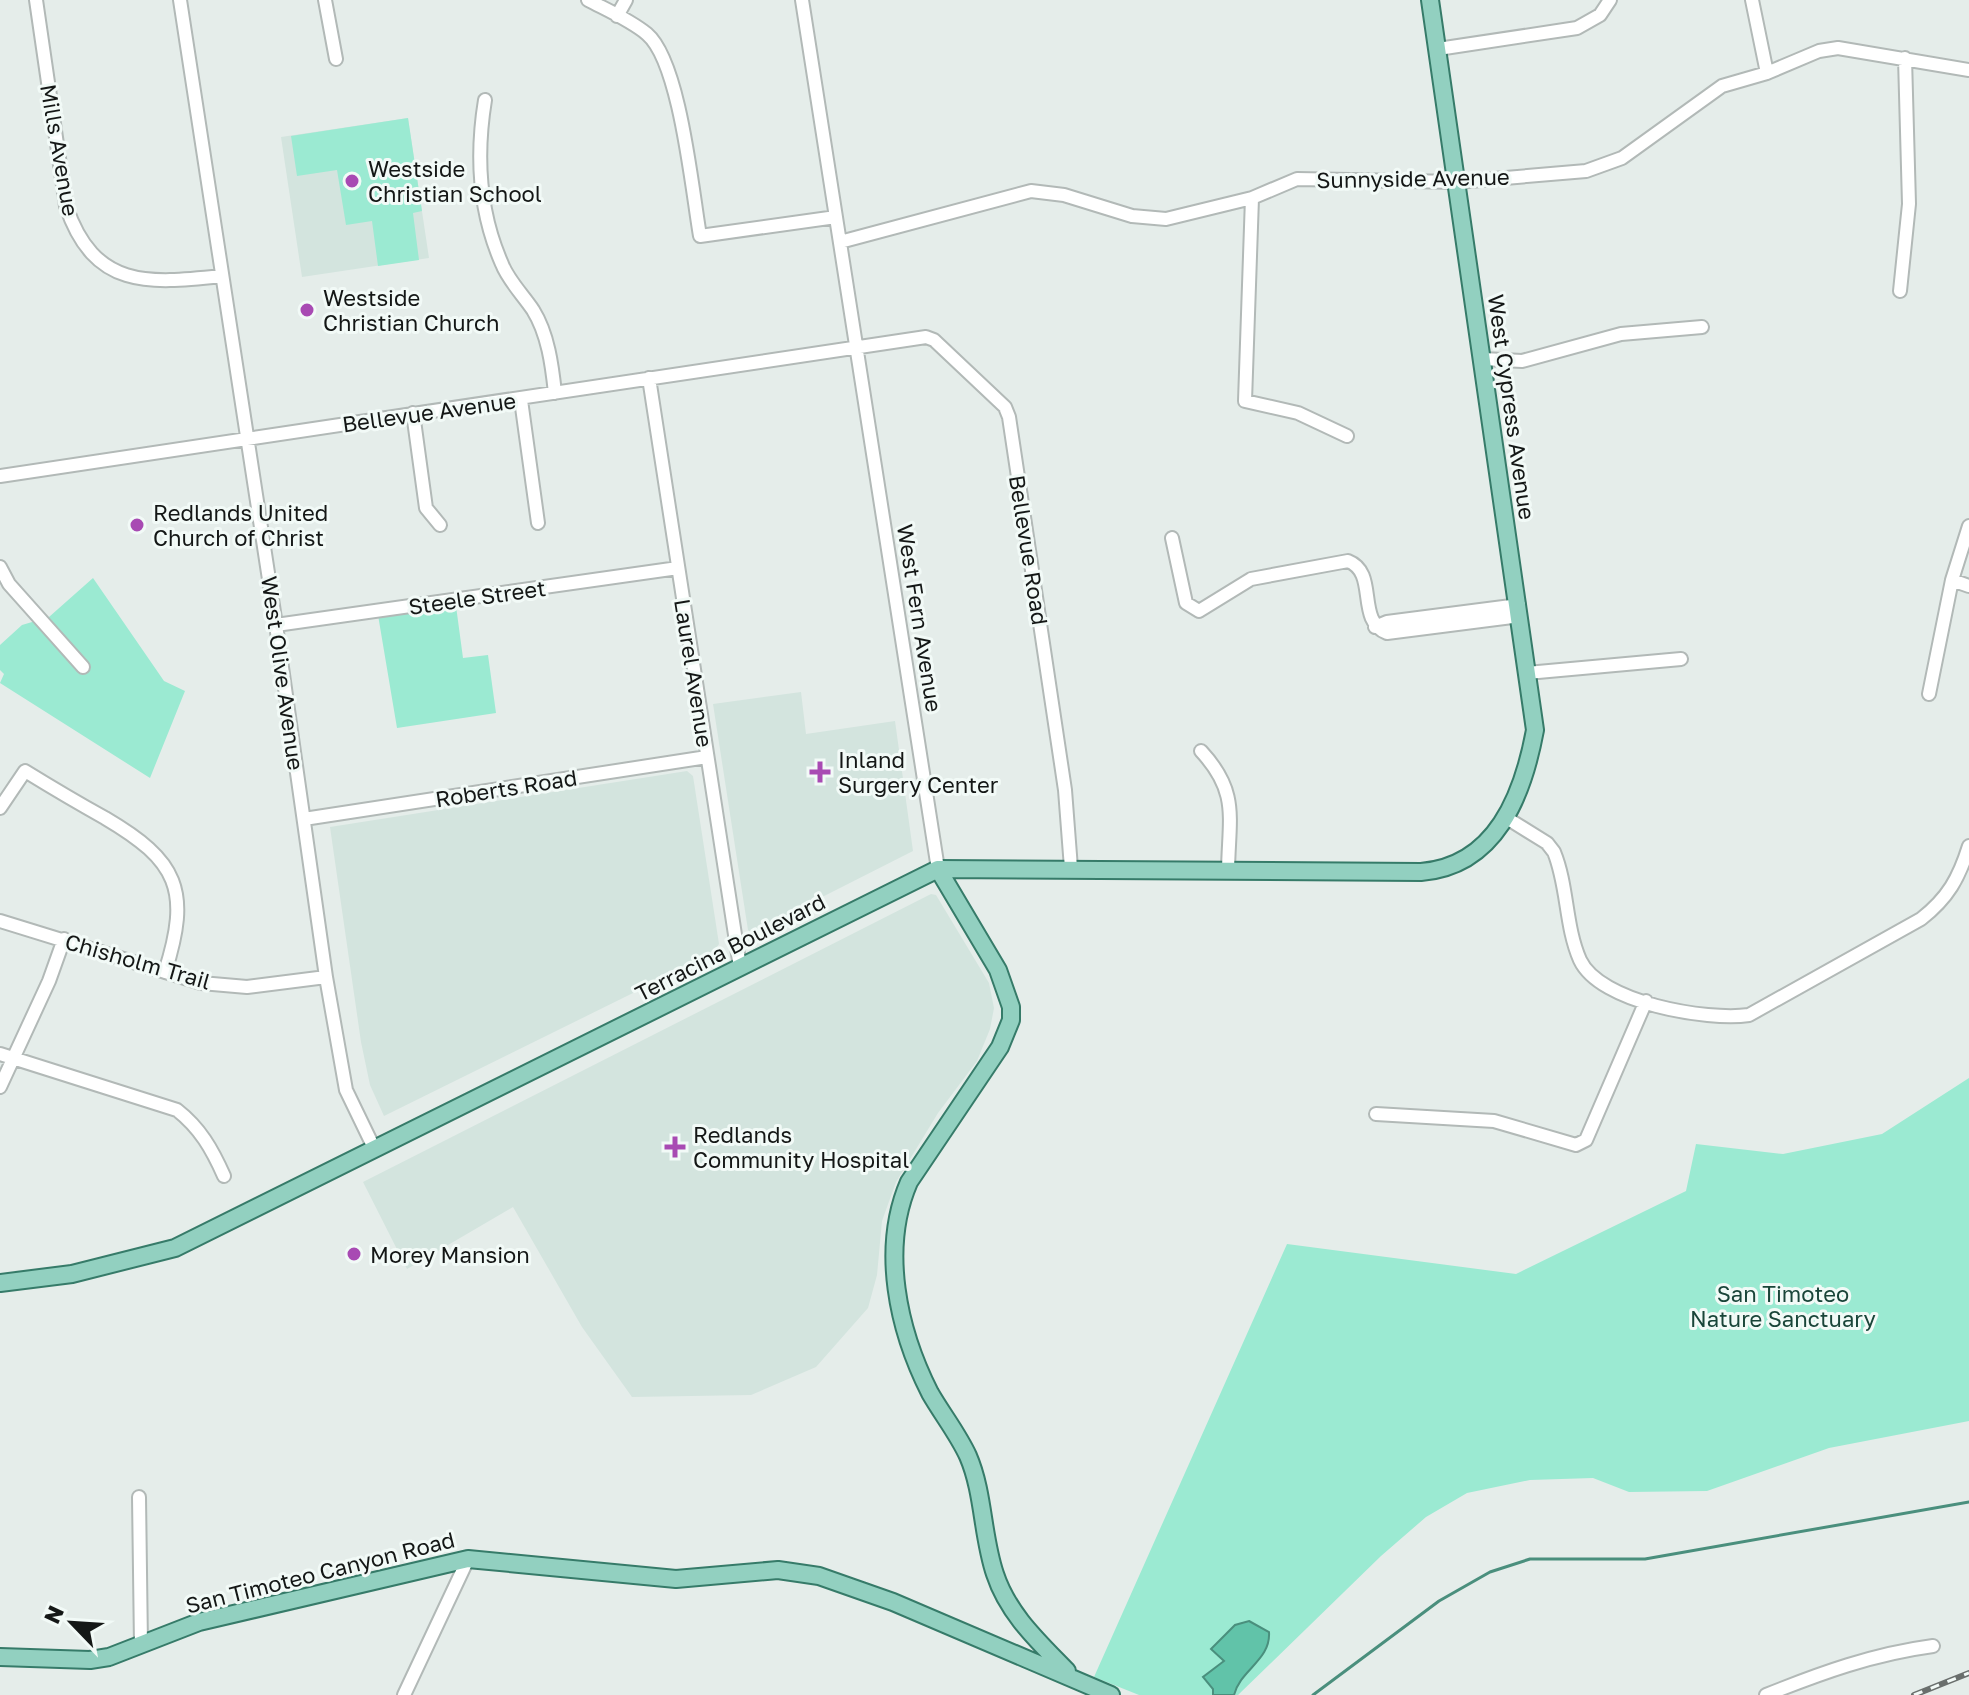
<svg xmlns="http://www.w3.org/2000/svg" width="1969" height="1695" viewBox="0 0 1969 1695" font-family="'Golos Text',sans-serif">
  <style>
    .built { fill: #d3e4de }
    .green { fill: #9bead2 }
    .water { fill: #61c3a9; stroke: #4a8f7d; stroke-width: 2 }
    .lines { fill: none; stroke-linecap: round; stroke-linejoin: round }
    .stream { stroke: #4a8f7d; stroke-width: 3 }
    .minor-casing { stroke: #b2b9b7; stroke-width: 16 }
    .major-casing { stroke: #367b69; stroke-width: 20 }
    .minor { stroke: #fff; stroke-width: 12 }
    .major { stroke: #92d0c0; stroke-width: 16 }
    .rail-casing { stroke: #6a6f6d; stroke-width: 6 }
    .rail { stroke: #f2faf7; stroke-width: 3; stroke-dasharray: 9; stroke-linecap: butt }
    .poi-dot { fill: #a84ab3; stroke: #f2faf7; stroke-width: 3 }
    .labels { text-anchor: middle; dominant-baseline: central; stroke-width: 6; stroke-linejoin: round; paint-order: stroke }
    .street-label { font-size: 22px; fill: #141716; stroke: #f2faf7 }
    .poi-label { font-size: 22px; fill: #141716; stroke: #f2faf7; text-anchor: start }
    .park-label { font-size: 22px; fill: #194539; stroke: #f2faf7 }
  </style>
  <rect width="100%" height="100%" fill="#e5edea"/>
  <!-- built -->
  <path class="built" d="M408,118L429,258L302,277L281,137Z
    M801,692L806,734L895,721L913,851L751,933L748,930L713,704Z
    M687,771L693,776L719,944L712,954L384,1116L370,1085L361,1042L330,827Z
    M931,894L936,895L989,983L994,1008L990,1029L977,1061L938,1113L896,1182L882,1221L877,1275L868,1308L816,1367L751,1395L632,1397L582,1327L513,1207L407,1269L363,1182Z"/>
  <!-- green -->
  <path class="green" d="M408,118L422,211L413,213L419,260L378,266L372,221L346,225L337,170L297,176L291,136Z
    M93,578L164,681L185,691L150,778L0,683L4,674L0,670V645L22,625L49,617Z
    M456,606L463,658L488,655L496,713L397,728L378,615Z
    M1969,1078V1421L1829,1448L1707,1491L1629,1492L1593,1478L1530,1480L1467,1493L1426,1517L1381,1556L1238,1695H1139L1094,1677L1287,1244L1516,1274L1686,1191L1696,1144L1783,1154L1882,1134Z"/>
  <!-- water -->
  <path class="water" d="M1249,1621L1269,1632C1271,1660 1240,1670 1234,1695H1213V1689L1203,1677L1224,1661L1211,1649L1235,1625Z"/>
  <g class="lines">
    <!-- stream -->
    <path class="stream" d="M1313,1695L1439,1601L1490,1572L1530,1559H1645L1969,1502"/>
    <!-- minor casing -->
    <g class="minor-casing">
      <path id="minor" d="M36,0L66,206C94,289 148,284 221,276
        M180,0L276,625L326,977L346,1090L375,1150
        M325,0L336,59
        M588,0C607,10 630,20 647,34C680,62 692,190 700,236L836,217
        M802,0L938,869
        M1752,0L1767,73
        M617,16L626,0
        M1438,49L1577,28L1600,15L1610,0
        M485,100C476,155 479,212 502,264C508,280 523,295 533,310C548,334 552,365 555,393
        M1252,198L1245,401L1298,413L1347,436
        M840,242L1031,191L1064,195L1132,216L1166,219L1252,198L1297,179L1458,182L1586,171L1622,158L1722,86L1767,73L1819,51L1838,48L1969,70
        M1900,291L1909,204L1905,58
        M1483,359L1522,361L1621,334L1702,327
        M649,378L740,967
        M521,400L538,523
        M413,413L426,508L440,525
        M0,476L926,337L934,340L1005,407L1009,417L1065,790L1071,868
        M1172,538L1186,603L1199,611L1251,579L1348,561C1379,573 1355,620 1387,633L1520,616
        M0,567L9,584L83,667
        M1952,580L1969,586
        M276,625L678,568
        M1375,627L1387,622L1519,605
        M1527,673L1681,659
        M1929,694L1952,580L1969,526
        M1201,751C1239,792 1229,817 1228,870
        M0,808L25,771C51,787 78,803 105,818C178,861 191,890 165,972
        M1505,817L1547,843L1554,852C1568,886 1565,926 1580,960C1600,1003 1707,1021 1749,1015L1921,919C1948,898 1959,878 1969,846
        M304,819L707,757
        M0,921L201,983L247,987L326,977
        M0,1054L177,1110C200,1128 212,1149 224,1176
        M0,1087L49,981L64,939
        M1376,1114L1494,1121L1576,1145L1586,1140L1646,1001
        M139,1497L141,1645
        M404,1695L468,1559
        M1766,1695C1821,1673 1873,1654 1933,1646"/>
    </g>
    <!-- major casing -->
    <g class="major-casing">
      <path id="major" d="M938,869L998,970L1011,1007V1020L1000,1047L909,1182C880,1249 898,1330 930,1393C942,1414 958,1434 968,1456C984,1493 982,1536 995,1574C1008,1614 1039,1642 1067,1671
        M0,1283L72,1274L175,1248L938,869L1421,872C1496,866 1523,795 1535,730L1430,0
        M0,1657L90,1660L109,1657L199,1622L468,1559L676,1579L778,1570L819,1576L893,1602L1111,1695"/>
    </g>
    <!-- minor -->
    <use href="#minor" class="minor"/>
    <!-- major -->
    <use href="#major" class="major"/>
    <!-- rail casing -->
    <g class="rail-casing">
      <path id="rail" d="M1914,1695L1969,1673"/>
    </g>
    <!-- rail -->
    <use href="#rail" class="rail"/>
  </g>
  <!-- markers -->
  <g class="poi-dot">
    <circle cx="352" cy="181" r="8"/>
    <circle cx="307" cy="310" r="8"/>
    <circle cx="137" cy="525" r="8"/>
    <path d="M816 760h8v8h8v8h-8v8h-8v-8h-8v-8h8z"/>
    <path d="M671 1135h8v8h8v8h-8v8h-8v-8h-8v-8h8z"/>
    <circle cx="354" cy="1254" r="8"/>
  </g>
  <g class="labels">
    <!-- street labels -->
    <g class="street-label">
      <text transform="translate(60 150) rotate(80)">Mills Avenue</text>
      <text transform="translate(1413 178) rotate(-1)">Sunnyside Avenue</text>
      <text transform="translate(1512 407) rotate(82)">West Cypress Avenue</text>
      <text transform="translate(429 412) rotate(-8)">Bellevue Avenue</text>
      <text transform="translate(1029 550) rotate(81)">Bellevue Road</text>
      <text transform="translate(477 597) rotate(-8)">Steele Street</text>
      <text transform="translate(920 618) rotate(81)">West Fern Avenue</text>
      <text transform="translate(283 673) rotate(82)">West Olive Avenue</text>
      <text transform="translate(694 673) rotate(81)">Laurel Avenue</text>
      <text transform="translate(506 788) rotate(-9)">Roberts Road</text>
      <text transform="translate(730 947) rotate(-27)">Terracina Boulevard</text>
      <text transform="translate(138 961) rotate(16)">Chisholm Trail</text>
      <text transform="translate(320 1572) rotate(-14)">San Timoteo Canyon Road</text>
    </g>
    <!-- poi labels -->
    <g class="poi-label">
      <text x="368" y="168">Westside<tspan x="368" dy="25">Christian School</tspan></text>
      <text x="323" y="297">Westside<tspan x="323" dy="25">Christian Church</tspan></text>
      <text x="153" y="512">Redlands United<tspan x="153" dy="25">Church of Christ</tspan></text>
      <text x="838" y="759">Inland<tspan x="838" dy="25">Surgery Center</tspan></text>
      <text x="693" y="1134">Redlands<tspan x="693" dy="25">Community Hospital</tspan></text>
      <text x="370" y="1254">Morey Mansion</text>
    </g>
    <!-- park labels -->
    <g class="park-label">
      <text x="1783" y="1293">San Timoteo<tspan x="1783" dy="25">Nature Sanctuary</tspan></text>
    </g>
  </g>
  <!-- north arrow -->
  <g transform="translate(72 1623) rotate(295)" stroke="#f2faf7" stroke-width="6" paint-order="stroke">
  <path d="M0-6L14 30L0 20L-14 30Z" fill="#141716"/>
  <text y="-12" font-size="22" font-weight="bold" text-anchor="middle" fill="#141716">N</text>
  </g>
</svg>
